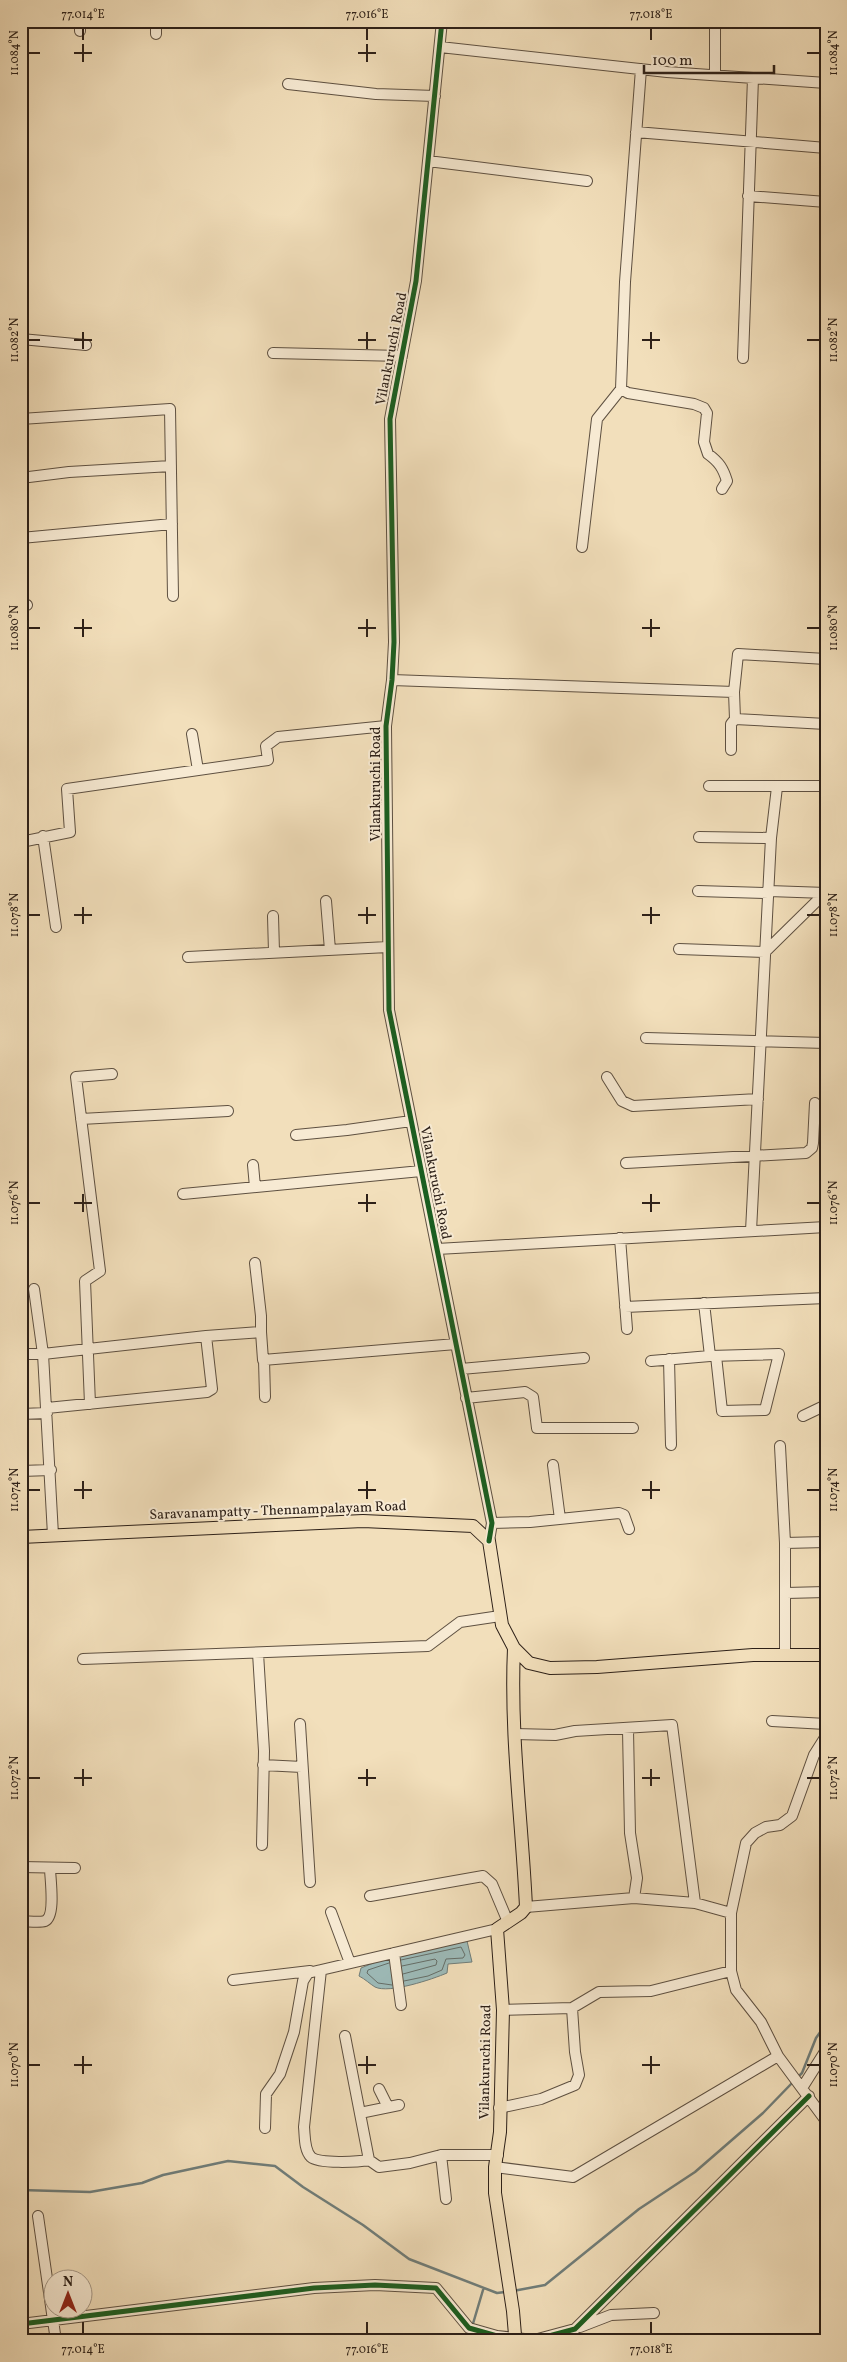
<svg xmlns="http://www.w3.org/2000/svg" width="847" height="2362" viewBox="0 0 847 2362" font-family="Vollkorn,serif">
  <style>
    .water { fill: #9dbbb9; stroke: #707d79 }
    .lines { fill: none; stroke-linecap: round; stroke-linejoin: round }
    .shore { stroke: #656e68; stroke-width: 1 }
    .stream { stroke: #707d79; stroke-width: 2.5 }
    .minor-casing { stroke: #5e5041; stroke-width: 12 }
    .major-casing { stroke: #2d2018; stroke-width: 14 }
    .minor { stroke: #f7ead3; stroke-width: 10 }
    .major { stroke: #f2dfbb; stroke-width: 12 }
    .cycleway-casing { stroke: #f7ead3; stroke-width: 8 }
    .cycleway { stroke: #1b5e20; stroke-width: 5 }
    .ticks { fill: none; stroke: #2d2018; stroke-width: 2 }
    .labels { text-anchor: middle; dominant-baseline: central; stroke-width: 4; stroke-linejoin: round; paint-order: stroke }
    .street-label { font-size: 14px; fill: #2d2018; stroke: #f7ead3 }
    .neatline { fill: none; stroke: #2d2018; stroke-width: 2 }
    .ticks-label { font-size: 12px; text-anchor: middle; fill: #2d2018 }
  </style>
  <rect width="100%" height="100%" fill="#f2dfbb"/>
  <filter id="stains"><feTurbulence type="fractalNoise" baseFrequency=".004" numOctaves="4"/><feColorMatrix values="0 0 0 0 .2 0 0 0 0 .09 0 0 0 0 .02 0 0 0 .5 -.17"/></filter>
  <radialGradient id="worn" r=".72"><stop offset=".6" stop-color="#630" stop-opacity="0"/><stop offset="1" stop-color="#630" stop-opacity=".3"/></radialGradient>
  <!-- water -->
  <path class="water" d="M467,1941L472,1962L448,1964L447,1973C433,1979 389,1994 375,1987C370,1984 365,1979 359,1976L361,1968L383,1959Z"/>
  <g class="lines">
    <!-- shore -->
    <path class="shore" d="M401,1960L461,1947L465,1955L463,1958L446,1959L442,1970L428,1976L404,1981
      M389,1963L368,1970L367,1973L378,1983L392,1985
      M402,1966L435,1959L437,1961L436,1965L403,1974"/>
    <!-- stream -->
    <path class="stream" d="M797,2078L802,2073L816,2038L826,2024
      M21,2190L90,2192L142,2183L163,2175L228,2161L275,2166L303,2187L363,2225L409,2259L497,2293L505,2292
      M513,2291L545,2285L639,2209L695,2172L763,2113L793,2082
      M472,2327L483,2290
      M468,2341L471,2332"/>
    <!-- minor casing -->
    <g class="minor-casing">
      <path id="minor" d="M44,21V22
        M80,21V31
        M442,21L416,281L390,419L394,642L392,680L386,726L389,1010L492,1523L489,1541
        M156,34V21
        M440,47L667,72L826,83
        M715,75V21
        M288,84L376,94L435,96
        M636,132L826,148
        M428,161L587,181
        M748,196L826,202
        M21,339L86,345
        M273,353L402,356
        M743,358L753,78
        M621,389L625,282L641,69
        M21,419L170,409L173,596
        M21,478L69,472L171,466
        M21,538L172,524
        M582,547L597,419L621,389L628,393L694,404L704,408L707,413L704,442L708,454C719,462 723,468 727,481L722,489
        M21,606L27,605
        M392,680L734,692
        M735,719L826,724
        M192,734L198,770
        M731,750V724L735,719L734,692L738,654L826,659
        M709,786H826
        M43,836L56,927
        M699,837L771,838
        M21,842L70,832L67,789L268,760L266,746L278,737L386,726
        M698,891L768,893
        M769,891L826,893
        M326,901L330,950
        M273,916L274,952
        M679,949L765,952L825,893
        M188,957L388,947
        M646,1038L826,1043
        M607,1077L622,1101L633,1106L758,1099
        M81,1119L228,1111
        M296,1135L347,1130L411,1121
        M626,1163L806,1153L812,1148L813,1143L815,1103
        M253,1165L255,1187
        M183,1194L421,1171
        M751,1231L771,838L777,787
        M620,1238L627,1329
        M437,1249L826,1227
        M255,1263L261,1316V1332
        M704,1303L710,1356L779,1354L765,1410L722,1411L716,1356
        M625,1307L826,1298
        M206,1336L261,1332L263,1360L456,1344
        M21,1354H43L34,1289
        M669,1359L671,1445
        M264,1360L265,1397
        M651,1361L710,1356
        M461,1369L584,1358
        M466,1398L525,1392L533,1397L537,1428H633
        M90,1404L85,1281L100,1271L76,1077L112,1074
        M47,1408L207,1392L212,1389L206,1336L43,1354L53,1535
        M21,1414L47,1413
        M803,1416L826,1405
        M780,1446L785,1543V1655
        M553,1465L560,1519
        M21,1471L51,1470
        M492,1523L530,1522L619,1513L624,1515L629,1529
        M785,1543L826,1542
        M786,1593L826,1592
        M258,1653L264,1751L262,1845
        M83,1659L428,1646L460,1622L500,1616
        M772,1721L826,1724
        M300,1724L310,1882
        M628,1730L630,1833L637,1878L634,1898
        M515,1734L555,1735L575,1731L672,1725L695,1903
        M263,1765L302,1767
        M21,1867L75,1868
        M370,1896L483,1876L492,1884L508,1922
        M526,1907L634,1898L695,1903L731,1913V1971L736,1990L761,2022L778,2056
        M331,1912L350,1963
        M731,1913L746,1843L755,1833L766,1827L780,1825L792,1816L814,1755L826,1736
        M21,1921C28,1921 39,1923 45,1921C56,1916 50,1878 50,1868
        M394,1953L401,2005
        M233,1980L310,1971
        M503,2010L572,2008L599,1992L651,1991L731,1971
        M345,2036L369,2160L379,2167L410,2163L441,2155H498
        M802,2088L826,2050
        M379,2089L388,2107
        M499,2108L541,2099L575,2085L579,2075L575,2052L572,2008
        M360,2113L399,2105
        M265,2128L266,2094L280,2074L294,2032L303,1981L308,1973L321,1970
        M441,2155L446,2199
        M369,2160C358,2162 319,2164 311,2157C304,2150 305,2136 304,2127L321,1970L497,1929
        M495,2167L573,2177L778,2056L826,2121
        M38,2216L56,2341
        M21,2324L314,2288L375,2285L436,2288L469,2328L497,2336L534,2340L575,2329L809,2096
        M580,2327L611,2315L654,2313"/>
    </g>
    <!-- major casing -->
    <g class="major-casing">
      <path id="major" d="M21,1537L363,1521L473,1526L489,1541L502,1625L514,1648L529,1663L550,1668L597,1667L753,1655H826
        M513,2341L515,2335L513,2311L495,2193V2167L500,2132L503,2010L497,1929L521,1913L526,1907C522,1821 510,1735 514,1648"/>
    </g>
    <!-- minor -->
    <use href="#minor" class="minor"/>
    <!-- major -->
    <use href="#major" class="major"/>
    <!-- cycleway casing -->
    <g class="cycleway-casing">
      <path id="cycleway" d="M442,21L416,281L390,419L394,642L392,680L386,726L389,1010L492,1523L489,1541
        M21,2324L314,2288L375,2285L436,2288L469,2328L497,2336L534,2340L575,2329L809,2096"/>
    </g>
    <!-- cycleway -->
    <use href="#cycleway" class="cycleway"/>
  </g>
  <!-- ticks -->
  <path class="ticks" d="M83,28V40M367,28V40M651,28V40M83,44V62M367,44V62M28,53H40M74,53H92M358,53H376M807,53H820M83,332V349M367,332V349M651,332V349M28,340H40M74,340H92M358,340H376M642,340H660M807,340H820M83,619V637M367,619V637M651,619V637M28,628H40M74,628H92M358,628H376M642,628H660M807,628H820M83,907V924M367,907V924M651,907V924M28,915H40M74,915H92M358,915H376M642,915H660M807,915H820M83,1194V1212M367,1194V1212M651,1194V1212M28,1203H40M74,1203H92M358,1203H376M642,1203H660M807,1203H820M83,1481V1499M367,1481V1499M651,1481V1499M28,1490H40M74,1490H92M358,1490H376M642,1490H660M807,1490H820M83,1769V1786M367,1769V1786M651,1769V1786M28,1778H40M74,1778H92M358,1778H376M642,1778H660M807,1778H820M83,2056V2074M367,2056V2074M651,2056V2074M28,2065H40M74,2065H92M358,2065H376M642,2065H660M807,2065H820M83,2322V2334M367,2322V2334M651,2322V2334"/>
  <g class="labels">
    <!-- street labels -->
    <g class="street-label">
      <text transform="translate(392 349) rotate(-79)">Vilankuruchi Road</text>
      <text transform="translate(376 784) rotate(-90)">Vilankuruchi Road</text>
      <text transform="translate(435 1183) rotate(79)">Vilankuruchi Road</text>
      <text transform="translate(278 1511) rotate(-2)">Saravanampatty - Thennampalayam Road</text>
      <text transform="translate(486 2062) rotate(-89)">Vilankuruchi Road</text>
    </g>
  </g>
  <!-- margin -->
  <rect width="847" height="2362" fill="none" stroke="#f2dfbb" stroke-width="55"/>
  <!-- north arrow -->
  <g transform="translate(68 2294)"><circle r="24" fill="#f7ead3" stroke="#a69988"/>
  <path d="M0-4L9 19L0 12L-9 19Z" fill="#8f2418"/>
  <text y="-8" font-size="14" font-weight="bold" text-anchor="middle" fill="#2d2018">N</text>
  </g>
  <!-- scale -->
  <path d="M644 65v8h130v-8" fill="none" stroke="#2d2018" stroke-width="2.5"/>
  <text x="652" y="65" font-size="15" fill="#2d2018" stroke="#f7ead3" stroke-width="4" paint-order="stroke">100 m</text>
  <rect x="28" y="28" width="792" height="2306" class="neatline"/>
  <g class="ticks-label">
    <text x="83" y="18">77.014°E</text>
    <text x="367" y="18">77.016°E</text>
    <text x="651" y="18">77.018°E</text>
    <text transform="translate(14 53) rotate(-90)" y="4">11.084°N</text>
    <text transform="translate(833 53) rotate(-90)" y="4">11.084°N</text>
    <text transform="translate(14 340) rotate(-90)" y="4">11.082°N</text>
    <text transform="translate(833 340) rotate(-90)" y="4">11.082°N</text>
    <text transform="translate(14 628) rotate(-90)" y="4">11.080°N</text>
    <text transform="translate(833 628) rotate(-90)" y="4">11.080°N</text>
    <text transform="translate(14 915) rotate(-90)" y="4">11.078°N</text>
    <text transform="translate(833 915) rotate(-90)" y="4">11.078°N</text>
    <text transform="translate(14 1203) rotate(-90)" y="4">11.076°N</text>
    <text transform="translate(833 1203) rotate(-90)" y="4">11.076°N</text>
    <text transform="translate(14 1490) rotate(-90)" y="4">11.074°N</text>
    <text transform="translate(833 1490) rotate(-90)" y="4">11.074°N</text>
    <text transform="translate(14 1778) rotate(-90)" y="4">11.072°N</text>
    <text transform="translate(833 1778) rotate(-90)" y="4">11.072°N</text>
    <text transform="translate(14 2065) rotate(-90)" y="4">11.070°N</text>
    <text transform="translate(833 2065) rotate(-90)" y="4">11.070°N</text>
    <text x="83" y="2353">77.014°E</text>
    <text x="367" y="2353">77.016°E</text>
    <text x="651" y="2353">77.018°E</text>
  </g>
  <rect width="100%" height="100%" filter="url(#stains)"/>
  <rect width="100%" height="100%" fill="url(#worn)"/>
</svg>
